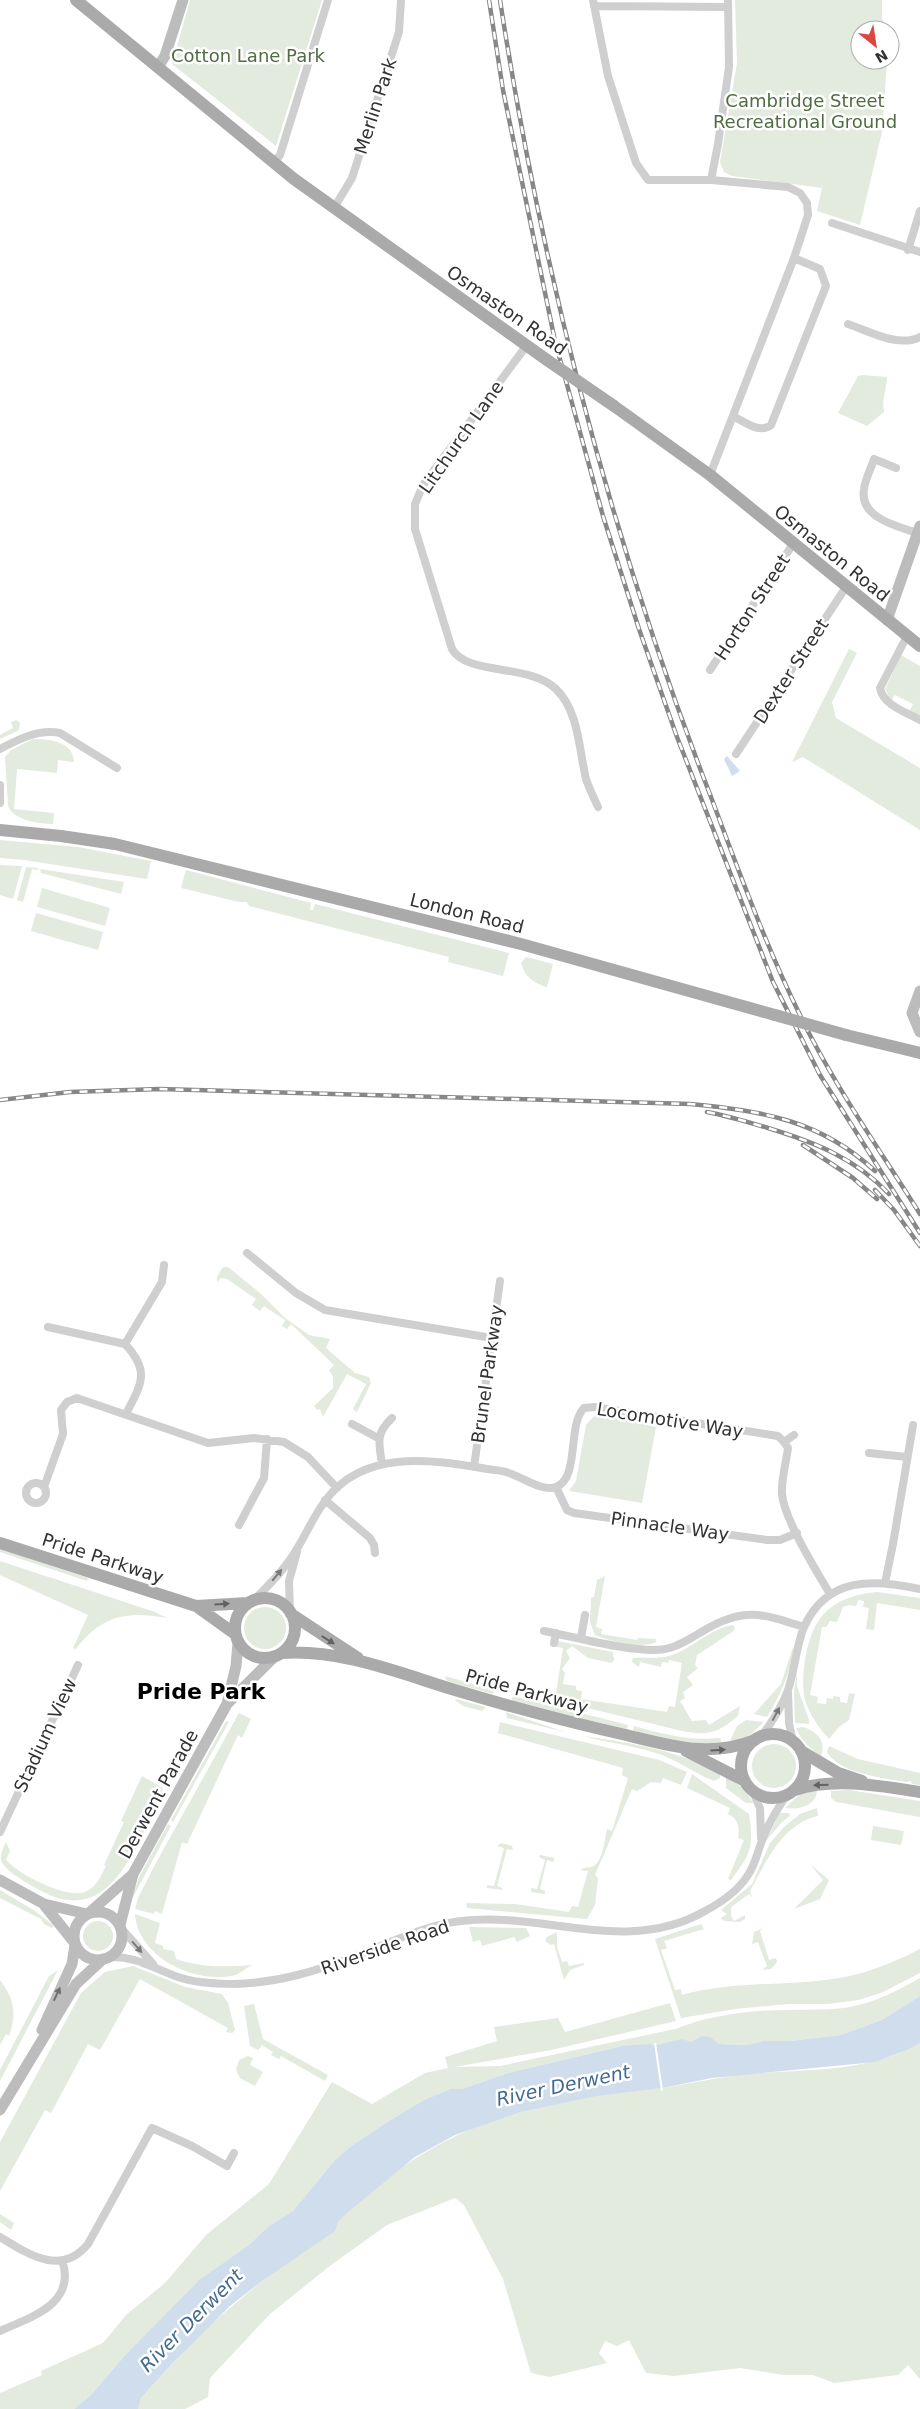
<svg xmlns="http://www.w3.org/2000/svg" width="920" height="2409" viewBox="0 0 920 2409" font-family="'DejaVu Sans',sans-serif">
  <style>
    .green { fill: #e3eade }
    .water { fill: #cfddec }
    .pier { fill: #fff }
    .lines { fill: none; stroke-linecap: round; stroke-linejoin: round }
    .street { stroke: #cfcfcf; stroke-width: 8 }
    .secondary { stroke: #bcbcbc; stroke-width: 11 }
    .primary { stroke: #aaa; stroke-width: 12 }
    .rail-casing { stroke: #878787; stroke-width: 4.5 }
    .rail { stroke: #fff; stroke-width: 2.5; stroke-dasharray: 8; stroke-linecap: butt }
    .primary-bridge { stroke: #aaa; stroke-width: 12 }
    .oneway { fill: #797979 }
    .oneway2 { fill: #626262 }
    .oneway3 { fill: #707070 }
    .labels { text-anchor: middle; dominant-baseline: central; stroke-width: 5; stroke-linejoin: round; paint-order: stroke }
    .park-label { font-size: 18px; fill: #506c40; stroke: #fff }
    .street-label { font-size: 18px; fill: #323232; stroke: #fff }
    .water-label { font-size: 19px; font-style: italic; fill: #426a91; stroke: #fff }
    .district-label { font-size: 22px; font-weight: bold; fill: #000; stroke: #fff }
  </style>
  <rect width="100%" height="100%" fill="#fff"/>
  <!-- green -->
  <path class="green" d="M190,0H322L276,146L172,64Z
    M735,0H882V18L886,30H860V60H887L882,132L860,225L817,211L822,188L732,176L724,172L720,162L737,63Z
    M863,375L887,377V380L883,402L884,412L867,426L838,413L858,376Z
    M849,649L857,653L832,702L836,718L920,768V830L803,757L792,762Z
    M901,655L920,666V717L910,710L913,704L895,695L891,700L885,689Z
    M16,720L20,723L19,730L0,739V735L13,728L11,722Z
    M33,739C49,739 73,741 74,762L58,760L57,773L17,769L14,809L54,813L53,824C40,824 11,820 8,805L5,757L11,750Z
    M0,840L78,847L151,861L147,879L24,860L0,858Z
    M0,865L22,866L13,899L0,895Z
    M26,867L38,868V870L32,869L23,902L17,900Z
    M40,869L124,882L121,894L41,873Z
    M186,870L311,903L310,910H313L315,904L509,953L503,976L448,962L449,957L249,906L247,902H239L181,888Z
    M42,888L110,908L105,926L37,907Z
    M36,913L103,932L98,950L31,931Z
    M526,957L553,964L547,987C533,983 525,977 521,963Z
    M223,1267H228L260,1293L285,1318L309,1335L330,1339L326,1348L355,1373L369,1377L371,1383L357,1412L353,1409L366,1384L347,1374L323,1417L320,1409L317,1410L314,1406L333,1388V1377L329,1370L334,1365L291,1324L287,1329L282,1326L285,1320L264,1306L260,1311L252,1305L256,1299L227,1279L221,1278L217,1282V1277Z
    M602,1414L656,1427L642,1503L569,1491L576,1481L586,1425L593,1417Z
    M0,1549L88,1578L87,1581L0,1552Z
    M0,1561L155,1612L167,1618C127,1611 102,1615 76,1649L73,1648L88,1615L0,1575Z
    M605,1576L596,1627L602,1629L601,1634L637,1640L638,1638L656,1639V1642C644,1649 608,1641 595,1635L590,1622L591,1598L594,1597L597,1580Z
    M877,1592L920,1598V1610L877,1603L874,1630L866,1629L869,1608L863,1607L864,1601L858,1600L856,1606L849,1605L843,1607L837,1622L830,1621L826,1627H822L810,1695L818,1697L817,1703L826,1704L827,1698L833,1699V1696L840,1697V1702L847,1703L849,1693L855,1694L849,1720L839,1727L829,1739C819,1728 811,1716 806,1703C799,1681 806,1639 819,1620C832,1601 855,1594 877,1592Z
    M244 1628a21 21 0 1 1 42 0a21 21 0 1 1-42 0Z
    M733,1625L735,1629L732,1632L697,1655L695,1665L698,1668L687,1677L693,1685L683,1692L685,1698L680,1701L692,1721L706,1720L709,1725L740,1706L738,1716C718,1733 707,1736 682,1731L555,1700L563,1648L557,1647V1641L613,1652L614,1660L612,1663L588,1658L572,1646L566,1651L570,1658L562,1669L565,1673L563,1684L576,1686V1690L582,1691L581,1699L667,1712L669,1706L675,1707L682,1663L669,1660L668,1663L662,1662L661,1667L640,1662L639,1667L632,1662L633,1658C646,1656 659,1660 672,1655C693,1648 711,1628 733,1625Z
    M793,1647C794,1666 778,1700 767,1717L754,1714L781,1684Z
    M797,1672V1686L809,1720V1724L795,1723L794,1690Z
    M445,1676L494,1690L493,1694L450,1682L446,1680Z
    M513,1696L628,1725L627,1729L511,1702Z
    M456,1699L486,1707L482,1711L463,1706L455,1700Z
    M506,1712L565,1732L507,1718Z
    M239,1713L251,1719L242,1738L238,1735L187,1844L182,1842L162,1914L155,1911L154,1914L135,1909L138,1898L157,1861Z
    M746,1720L764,1722L747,1738L730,1741L737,1726Z
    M226,1721L229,1722L173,1822L171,1820Z
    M500,1722L659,1760L687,1772L681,1785L663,1778L661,1783L651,1782L637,1791L632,1789L595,1875L598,1878L595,1905L587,1919L467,1908L466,1903L515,1904L569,1912L572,1906L578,1907L588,1871L580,1870C585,1866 590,1869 595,1865C603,1859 605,1838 607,1829L612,1831L628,1778L622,1775L623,1768L498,1733Z
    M634,1726C662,1734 689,1741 718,1738L721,1739V1745L680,1741L633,1731Z
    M803,1727C816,1731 827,1740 821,1756C810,1749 801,1740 796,1728Z
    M583,1736C631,1743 677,1750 720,1773V1778L714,1781C696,1774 680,1762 662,1755C637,1746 609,1743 583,1736Z
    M752 1766a22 22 0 1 1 44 0a22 22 0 1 1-44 0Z
    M829,1746L858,1759L920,1773V1785L912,1784L911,1781L906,1782C882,1778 839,1773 827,1752Z
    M692,1774L749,1814C754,1848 751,1853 731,1880L728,1879L744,1840L738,1838C740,1827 738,1819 728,1814L730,1808L687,1788Z
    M142,1776L163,1788C149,1820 131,1871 101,1892C90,1900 74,1902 61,1899C48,1896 4,1873 1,1860C0,1854 3,1848 6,1842L10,1851L6,1860C18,1874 69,1901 87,1891C97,1886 101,1876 106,1866L104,1865L124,1822L121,1821Z
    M726,1777H729L746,1791L753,1803H746L726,1788Z
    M817,1789C817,1806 799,1810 785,1808L800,1794Z
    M849,1790L920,1801V1817L836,1802L831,1798V1791Z
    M817,1808L818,1816C782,1824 766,1862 750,1891L752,1897L749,1894L731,1907V1916L734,1921L745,1915V1919L740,1922L724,1921L721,1918L727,1914L721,1910L752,1884L770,1843L784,1827L800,1814Z
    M780,1813H789L790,1816L782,1822L765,1842Z
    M168,1824L171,1826L131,1901L139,1877Z
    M873,1826L904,1831L901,1845L871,1840Z
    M501,1843L512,1846L513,1850L507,1849L497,1886L502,1888V1890L487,1888V1885L494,1886L504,1848L497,1846Z
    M540,1855L554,1858V1862L547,1860L540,1889L545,1891V1894L531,1892V1888L537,1889L545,1860L539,1857Z
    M810,1864L829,1880L820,1899L794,1909L823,1880Z
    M0,1890L35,1911L53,1925L52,1928L44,1924L41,1919L0,1898Z
    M135,1914L160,1923L155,1943L163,1946V1949L174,1951L176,1959C204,1968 223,1967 252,1965C246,1968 239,1975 232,1976C193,1983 138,1957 135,1914Z
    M83 1936a15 15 0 1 1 30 0a15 15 0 1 1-30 0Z
    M701,1924L704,1929L664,1941L667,1948L661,1950L675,1990L681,1989L682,1995C735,1980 792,1987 845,1977C870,1972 897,1961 920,1949V1973L881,1993L858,2000L828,2004H789L735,2009L681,2018L655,1939Z
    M469,1927L526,1928L530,1936L517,1942L514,1937L482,1946L480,1940L473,1942Z
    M763,1928L760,1931L769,1960L776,1958L777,1962L771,1969L762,1970L767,1966L758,1942L752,1944L754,1932Z
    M557,1932V1947L562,1962L567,1961L569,1966L584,1963V1965L570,1970L564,1980L554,1944L551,1945L545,1941L547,1937Z
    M133,1966L185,1987L222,1994L228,2003L235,2030L232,2033L226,2032L228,2028L140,1979L100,2050L88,2044L51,2113L45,2110L0,2191V2142L81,1993L105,1972Z
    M58,1970L0,2081V2070L22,2028L49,1976Z
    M920,1978V1996L882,2020L841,2035L790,2041H763L748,2045L719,2044L708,2037L691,2042L682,2040L653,2046H622L508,2073L462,2089H450L424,2100L392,2119L351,2146L334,2161L293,2211L269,2226L250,2244L199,2280L126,2354L91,2395L74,2409H0V2393L42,2375L41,2371L103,2343L126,2315L165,2283L206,2235L269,2184L332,2082L372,2104L425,2073L448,2068L445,2057L497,2041L494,2027L558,2018L565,2032L670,2003L676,2021L551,2050L454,2067L500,2066L675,2029C710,2015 750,2010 788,2010C808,2009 830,2011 850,2007C876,2002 897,1991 920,1978Z
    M0,1980C14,1998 17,2014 9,2036L6,2034L0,2045Z
    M254,2004L263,2039L328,2075L325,2081L281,2056L279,2059L271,2055L273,2052L262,2045L258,2050L250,2046L244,2006Z
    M920,2043V2379L908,2365L898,2375L834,2383L813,2375H784L740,2368L674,2376L646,2373L629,2340L617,2346L605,2341L599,2353L607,2363L550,2377L531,2373L503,2279L464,2205L455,2198L387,2225L331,2265L270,2314L210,2378L208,2397L185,2409H138L141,2398L204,2330L262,2281L334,2230C341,2212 370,2192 385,2180C452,2127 528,2104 612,2093C628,2091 645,2090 661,2088C690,2084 718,2077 747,2074C805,2069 869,2073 920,2043Z
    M248,2056L253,2058L250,2065L263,2072L255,2086L240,2078L236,2070L239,2060Z
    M0,2214L14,2223L11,2230L0,2222Z"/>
  <!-- water -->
  <path class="water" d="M727,756L740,771L732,776L724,759Z
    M920,1996V2043L907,2050L875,2062L712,2078L662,2088L596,2096L520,2112L455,2135L415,2157L348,2212L338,2222L335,2231L262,2281L230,2306L173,2363L141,2398L138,2409H74L91,2395L126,2354L199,2280L250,2244L269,2226L293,2211L334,2161L351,2146L392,2119L424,2100L450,2089H462L508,2073L622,2046L651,2044L653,2046L682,2039L691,2042L702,2036L710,2037L719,2044L748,2045L763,2041H790L841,2035L882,2020Z"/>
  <!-- pier -->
  <path class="pier" d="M654,2043H656L663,2090L661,2091Z"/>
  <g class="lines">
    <!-- street -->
    <path class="street" d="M593,0L608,76L636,163L648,180H711L788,187L800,193L807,203L808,215L794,258L710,475
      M594,6L728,7
      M274,163L280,155L328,0
      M711,180L718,144L729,67L728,0
      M334,208L352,178L399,32L401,0
      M832,223L920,252
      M908,250L920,211
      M848,324C869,331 898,348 920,337
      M527,345L423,485L415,504V529L452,649C467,676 529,663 556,689C579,711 579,750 586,779C589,788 594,798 598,807
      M733,416C745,422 759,434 771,425L826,286L820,269L794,258
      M896,468L874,459C871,469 865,479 864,489C859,518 897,526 917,533
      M907,636L880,688C883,705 906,712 920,720
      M710,670L793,544
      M0,749C19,739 38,729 60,733L117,768
      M736,754L846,587
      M0,785V803
      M247,1253L296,1293L325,1310L492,1338
      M48,1327L125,1344C151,1372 141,1384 126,1414
      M125,1344L162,1282L164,1265
      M352,1424L378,1438
      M794,1435L784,1442L788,1448C786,1463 781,1480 782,1494C784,1519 817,1572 830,1594
      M869,1453L907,1457
      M382,1464C379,1443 375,1434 392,1418
      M474,1467L500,1281
      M26 1493a10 10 0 1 1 20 0a10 10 0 1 1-20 0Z
      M44,1487L63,1434L61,1410L67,1402L77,1398L208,1443L254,1438L284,1442L308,1457L337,1488
      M556,1487L567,1510L574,1513L767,1540H780L797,1533
      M325,1500L370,1538L374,1545L375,1553
      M239,1525L264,1478L267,1439
      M885,1583L893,1544L913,1425
      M254,1600C270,1584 287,1567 298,1547C307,1532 314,1516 325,1501C363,1449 431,1459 487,1469C494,1470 502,1470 509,1473C522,1477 542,1492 556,1487C580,1478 567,1425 584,1408L595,1407L778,1436L784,1442
      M290,1612L289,1581L297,1552
      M544,1631C575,1637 637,1654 665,1649C678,1647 691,1638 703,1631C743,1607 761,1613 804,1627
      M581,1638L585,1615
      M554,1643L556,1633
      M788,1692L789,1723L793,1742
      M761,1737C772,1722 782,1707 788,1690C795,1670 796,1646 804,1627C827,1576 874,1579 920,1589
      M752,1790L760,1808L761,1838
      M0,1832L78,1665
      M121,1928L153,1964
      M109,1957C137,1956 152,1968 178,1977C196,1983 215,1984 234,1984C277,1983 317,1971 356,1956C390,1943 425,1925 461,1921C544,1911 627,1956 705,1911C722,1902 738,1891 748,1875C755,1865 757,1854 761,1843C767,1826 776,1811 786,1796
      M0,2237C28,2254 61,2277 88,2244L152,2128L192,2146L227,2166L234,2153
      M0,2331C31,2317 77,2304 62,2260"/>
    <!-- secondary -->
    <path class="secondary" d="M158,67L165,56L183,0
      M887,620L920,526
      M920,991L912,1013L920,1032
      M227,1704L236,1666L238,1643
      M0,1880L44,1904L87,1914
      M45,1906L74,1942
      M74 1936a24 24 0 1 1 48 0a24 24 0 1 1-48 0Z
      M90,1912L133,1874
      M120,1925L133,1874L227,1704L274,1657
      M42,2030L72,1964L75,1945
      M0,2110L76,1984L103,1959"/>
    <!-- primary -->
    <path class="primary" d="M76,0L294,179L547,360
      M614,406L710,475L920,646
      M0,830L61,836L115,844L521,944L775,1015
      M846,1035L920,1053
      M0,1543L196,1606L235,1634
      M235 1628a30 30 0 1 1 60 0a30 30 0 1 1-60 0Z
      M196,1606L248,1603
      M291,1614L358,1658
      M282,1653C341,1649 399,1673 455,1690C511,1707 569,1722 626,1735C672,1746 710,1758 755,1740
      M741 1766a32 32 0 1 1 64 0a32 32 0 1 1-64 0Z
      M686,1751L745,1781
      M801,1751L838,1773L862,1781
      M795,1790C834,1777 881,1786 920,1792"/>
    <!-- rail casing -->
    <g class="rail-casing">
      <path id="rail" d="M489,0L503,90L555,341L603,516L639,629L677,737L773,982L820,1075L920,1233
        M500,0C542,273 611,539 711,797C741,877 771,960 811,1037C843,1098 883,1155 920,1214
        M0,1100L70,1092L160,1089L690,1104C763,1111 820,1120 875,1171
        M707,1112C728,1116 748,1122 768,1128C814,1142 855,1158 889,1194
        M803,1145L853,1178L877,1199
        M875,1190L894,1210L920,1246"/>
    </g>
    <!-- rail -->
    <use href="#rail" class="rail"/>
    <!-- primary-bridge -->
    <path class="primary-bridge" d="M547,360L614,406
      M775,1015L846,1035"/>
  </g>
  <!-- one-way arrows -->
  <defs><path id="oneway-solid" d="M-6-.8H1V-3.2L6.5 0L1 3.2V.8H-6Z" transform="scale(1.25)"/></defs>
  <g class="oneway">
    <use href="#oneway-solid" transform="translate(277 1575) rotate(-50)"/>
    <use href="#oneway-solid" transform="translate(776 1714) rotate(-62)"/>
    <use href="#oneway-solid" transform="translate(137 1947) rotate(49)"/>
  </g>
  <g class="oneway2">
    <use href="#oneway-solid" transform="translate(222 1604) rotate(-4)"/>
    <use href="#oneway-solid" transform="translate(328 1640) rotate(32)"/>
    <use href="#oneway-solid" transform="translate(718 1750) rotate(-3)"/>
    <use href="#oneway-solid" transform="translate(821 1785) rotate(178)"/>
  </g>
  <use class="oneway3" href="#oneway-solid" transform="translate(57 1994) rotate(-65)"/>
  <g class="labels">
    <!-- park labels -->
    <g class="park-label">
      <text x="248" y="55">Cotton Lane Park</text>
      <text x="805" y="100">Cambridge Street<tspan x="805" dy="21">Recreational Ground</tspan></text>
    </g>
    <!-- street labels -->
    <g class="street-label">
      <text transform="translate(375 106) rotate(-72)">Merlin Park</text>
      <text transform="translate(507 310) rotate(35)">Osmaston Road</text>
      <text transform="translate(461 437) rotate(-55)">Litchurch Lane</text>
      <text transform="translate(832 553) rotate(39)">Osmaston Road</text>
      <text transform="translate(752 607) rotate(-57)">Horton Street</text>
      <text transform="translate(791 671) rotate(-57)">Dexter Street</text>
      <text transform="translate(467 913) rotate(14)">London Road</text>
      <text transform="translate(487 1374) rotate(-82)">Brunel Parkway</text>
      <text transform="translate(670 1420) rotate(9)">Locomotive Way</text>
      <text transform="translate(670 1526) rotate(8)">Pinnacle Way</text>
      <text transform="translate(103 1558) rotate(18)">Pride Parkway</text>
      <text transform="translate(527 1691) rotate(15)">Pride Parkway</text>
      <text transform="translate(45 1735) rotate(-65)">Stadium View</text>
      <text transform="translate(158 1794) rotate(-61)">Derwent Parade</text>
      <text transform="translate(385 1947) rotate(-19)">Riverside Road</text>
    </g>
    <!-- water labels -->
    <g class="water-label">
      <text transform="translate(563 2085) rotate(-12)">River Derwent</text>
      <text transform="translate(191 2320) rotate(-45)">River Derwent</text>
    </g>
    <!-- district labels -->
    <g class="district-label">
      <text x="201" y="1691">Pride Park</text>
    </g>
  </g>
  <!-- north arrow -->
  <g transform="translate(875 45) rotate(150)"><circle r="24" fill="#ffffff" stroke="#adadad"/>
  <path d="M0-4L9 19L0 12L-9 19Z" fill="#dd453f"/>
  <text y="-8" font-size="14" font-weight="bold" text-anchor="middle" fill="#323232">N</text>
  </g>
</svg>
